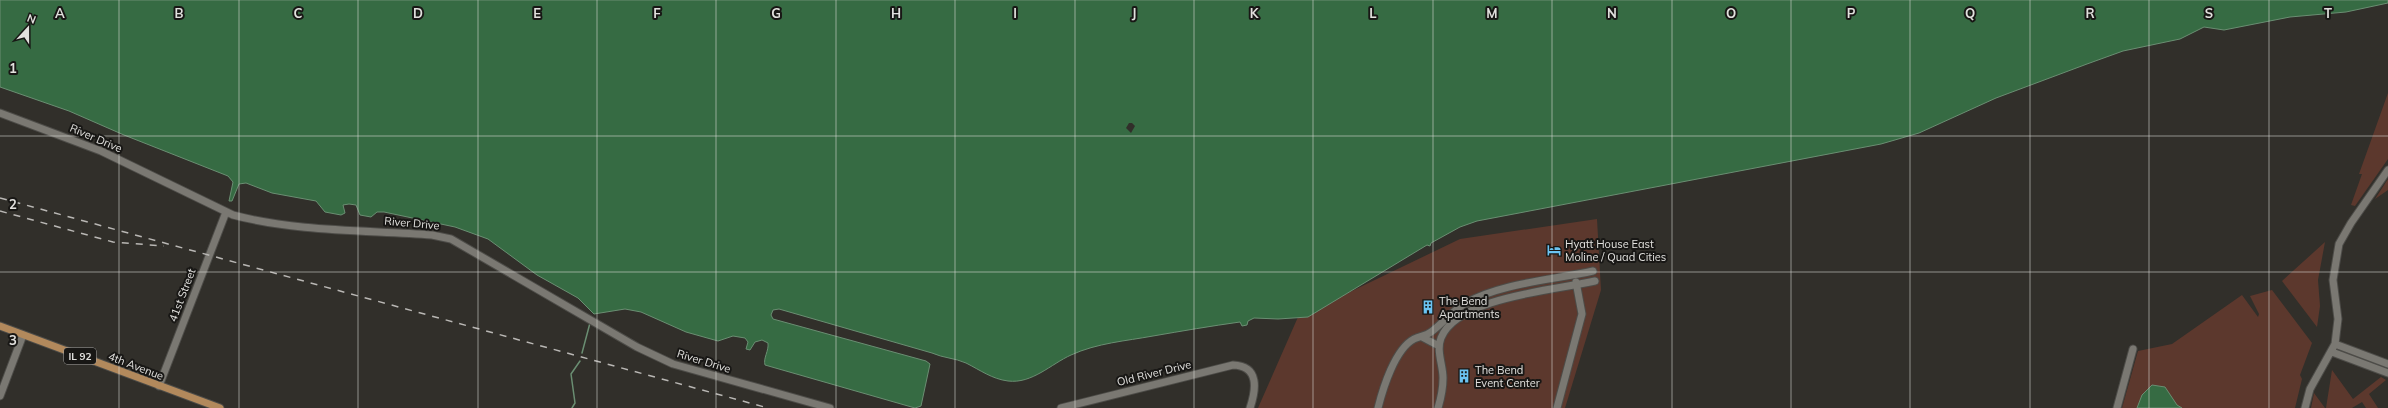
<svg xmlns="http://www.w3.org/2000/svg" width="2388" height="408" viewBox="0 0 2388 408" font-family="Mulish,sans-serif">
  <style>
    .green { fill: #5c382d }
    .water { fill: #366b43; stroke: #6a8e72 }
    .pier { fill: #312f2a }
    .lines { fill: none; stroke-linecap: round; stroke-linejoin: round }
    .stream { stroke: #6a8e72; stroke-width: 1.5 }
    .secondary-casing { stroke: #4d4c48; stroke-width: 9 }
    .primary-casing { stroke: #4d4c48; stroke-width: 9 }
    .secondary { stroke: #7a7872; stroke-width: 7 }
    .primary { stroke: #b2895c; stroke-width: 7 }
    .rail { stroke: #b9b7b4; stroke-width: 1.5; stroke-dasharray: 7 7; stroke-linecap: butt }
    .grid { fill: none; stroke: #e2e1de; stroke-width: 1; stroke-opacity: 0.55 }
    .labels { text-anchor: middle; dominant-baseline: central; stroke-width: 4; stroke-linejoin: round; paint-order: stroke }
    .shield { fill: #181715; stroke: #a5a4a2; stroke-width: 1 }
    .shield-label { font-size: 10px; font-weight: bold; fill: #e2e1de }
    .street-label { font-size: 11px; fill: #e2e1de; stroke: #181715 }
    .poi-label { font-size: 11px; fill: #e2e1de; stroke: #181715; text-anchor: start }
    .grid-label { font-size: 13px; text-anchor: middle; font-weight: bold; fill: #e2e1de; stroke: #181715; stroke-width: 4; stroke-linejoin: round; paint-order: stroke }
  </style>
  <rect width="100%" height="100%" fill="#312f2a"/>
  <!-- green -->
  <path class="green" d="M2388,93V159L2355,206L2351,205L2362,174H2359Z
    M2388,179V190L2375,199Z
    M1597,219L1601,290L1565,408H1258L1298,317L1460,239Z
    M2325,242L2318,280L2320,306L2317,327L2282,281Z
    M2272,290L2312,343L2300,375L2302,379L2295,408H2122L2138,351L2172,344L2242,295L2258,317L2259,314L2250,296Z
    M2332,370L2353,399L2381,377L2386,380L2369,394L2378,408H2366L2362,402L2352,408H2326Z
    M2314,393L2325,408H2311Z"/>
  <!-- water -->
  <path class="water" d="M0,0H2388V3L2346,12L2290,17L2224,30L2204,27L2180,39L2123,51L2087,64L1996,98L1919,133L1881,144L1477,221L1460,227L1431,243L1430,246L1427,245L1308,317L1278,319L1254,318L1248,321L1247,325L1242,326L1240,322C1211,326 1182,331 1153,336C1126,341 1097,343 1071,355C1051,364 1032,384 1008,381C992,379 980,370 966,363C955,358 943,358 932,353L779,309L773,310L771,315L773,319L926,361L930,364L921,406L915,408L765,365C763,358 769,351 768,343L762,340L755,342L750,350L746,349L748,342L745,338L733,336L718,341L686,332L641,312L625,309L594,314L578,298L537,275L488,239L455,227L384,212H377L371,217L360,215L356,205L349,204L343,205L345,213L341,215L325,212L316,201L272,193L246,183L239,184L232,201H229L233,182L228,176L124,135L69,111L0,87Z
    M2152,385L2165,387L2177,405L2182,408H2137L2142,395Z"/>
  <!-- pier -->
  <path class="pier" d="M1129,123H1132L1135,126L1131,133L1126,128Z"/>
  <g class="lines">
    <!-- stream -->
    <path class="stream" d="M582,353L590,323
      M572,408L575,403L571,374L580,361"/>
    <!-- secondary casing -->
    <g class="secondary-casing">
      <path id="secondary" d="M0,113L101,151L233,215C297,232 367,230 432,235L451,239L637,347L673,364L830,408
        M1422,337L1439,346
        M2335,344L2388,364
        M2332,352L2388,373
        M159,386L226,212
        M0,396L23,335
        M1061,408L1233,365C1260,366 1256,390 1250,408
        M1378,408C1383,388 1395,349 1414,339C1420,336 1426,336 1431,332C1443,323 1452,311 1466,303C1501,283 1553,280 1593,271
        M1438,408C1441,398 1443,388 1443,378C1443,365 1436,351 1441,338C1457,297 1556,290 1595,281
        M1557,408L1582,314L1576,282
        M2117,408L2133,349
        M2305,408L2310,389L2335,344L2338,319L2333,280L2339,244L2351,223L2388,170"/>
    </g>
    <!-- primary casing -->
    <g class="primary-casing">
      <path id="primary" d="M0,326L220,408"/>
    </g>
    <!-- secondary -->
    <use href="#secondary" class="secondary"/>
    <!-- primary -->
    <use href="#primary" class="primary"/>
    <!-- rail -->
    <path class="rail" d="M0,198L768,408
      M0,211L113,242L164,246"/>
  </g>
  <!-- grid -->
  <path class="grid" d="M119,0V408M239,0V408M358,0V408M478,0V408M597,0V408M716,0V408M836,0V408M955,0V408M1075,0V408M1194,0V408M1313,0V408M1433,0V408M1552,0V408M1672,0V408M1791,0V408M1910,0V408M2030,0V408M2149,0V408M2269,0V408M0,136H2388M0,272H2388"/>
  <!-- icons -->
  <defs>
    <g id="hotel-bare" transform="scale(1.08)"><path d="M-6-4.5h1.5V1H6V5H4.5V3h-9V5H-6ZM-4 0a1.8 1.8 0 1 1 3.6 0ZM.5 0V-2.5h3Q6-2.5 6 0Z" fill="#6bc3f2" stroke="#181715" stroke-width="2.5" paint-order="stroke"/></g>
    <g id="building-bare" transform="scale(1.08)"><path d="M-4-6H4V6H1V3H-1V6H-4ZM-2.5-4.3h1.7v1.8h-1.7ZM.8-4.3h1.7v1.8H.8ZM-2.5-1h1.7V.8h-1.7ZM.8-1h1.7V.8H.8Z" fill="#6bc3f2" stroke="#181715" stroke-width="2.5" paint-order="stroke"/></g>
  </defs>
  <g fill-rule="evenodd">
    <use href="#hotel-bare" x="1554" y="250"/>
    <use href="#building-bare" x="1428" y="307"/>
    <use href="#building-bare" x="1464" y="376"/>
  </g>
  <g class="labels">
    <!-- shield labels -->
    <rect class="shield" x="64" y="348" width="32" height="16" rx="3"/>
    <g class="shield-label">
      <text x="80" y="356">IL 92</text>
    </g>
    <!-- street labels -->
    <g class="street-label">
      <text transform="translate(96 138) rotate(23)">River Drive</text>
      <text transform="translate(412 223) rotate(5)">River Drive</text>
      <text transform="translate(182 295) rotate(-69)">41st Street</text>
      <text transform="translate(704 361) rotate(17)">River Drive</text>
      <text transform="translate(136 366) rotate(21)">4th Avenue</text>
      <text transform="translate(1154 373) rotate(-14)">Old River Drive</text>
    </g>
    <!-- poi labels -->
    <g class="poi-label">
      <text x="1565" y="244">Hyatt House East<tspan x="1565" dy="13">Moline / Quad Cities</tspan></text>
      <text x="1439" y="301">The Bend<tspan x="1439" dy="13">Apartments</tspan></text>
      <text x="1475" y="370">The Bend<tspan x="1475" dy="13">Event Center</tspan></text>
    </g>
  </g>
  <g class="grid-label">
    <text x="60" y="18">A</text>
    <text x="179" y="18">B</text>
    <text x="298" y="18">C</text>
    <text x="418" y="18">D</text>
    <text x="537" y="18">E</text>
    <text x="657" y="18">F</text>
    <text x="776" y="18">G</text>
    <text x="896" y="18">H</text>
    <text x="1015" y="18">I</text>
    <text x="1134" y="18">J</text>
    <text x="1254" y="18">K</text>
    <text x="1373" y="18">L</text>
    <text x="1492" y="18">M</text>
    <text x="1612" y="18">N</text>
    <text x="1731" y="18">O</text>
    <text x="1851" y="18">P</text>
    <text x="1970" y="18">Q</text>
    <text x="2090" y="18">R</text>
    <text x="2209" y="18">S</text>
    <text x="2328" y="18">T</text>
    <text x="13" y="73">1</text>
    <text x="13" y="209">2</text>
    <text x="13" y="345">3</text>
  </g>
  <!-- north arrow -->
  <g transform="translate(28 28) rotate(21)" stroke="#181715" stroke-width="3" paint-order="stroke">
  <path d="M0-3L7 15L0 10L-7 15Z" fill="#e2e1de"/>
  <text y="-6" font-size="11" font-weight="bold" text-anchor="middle" fill="#e2e1de">N</text>
  </g>
</svg>
